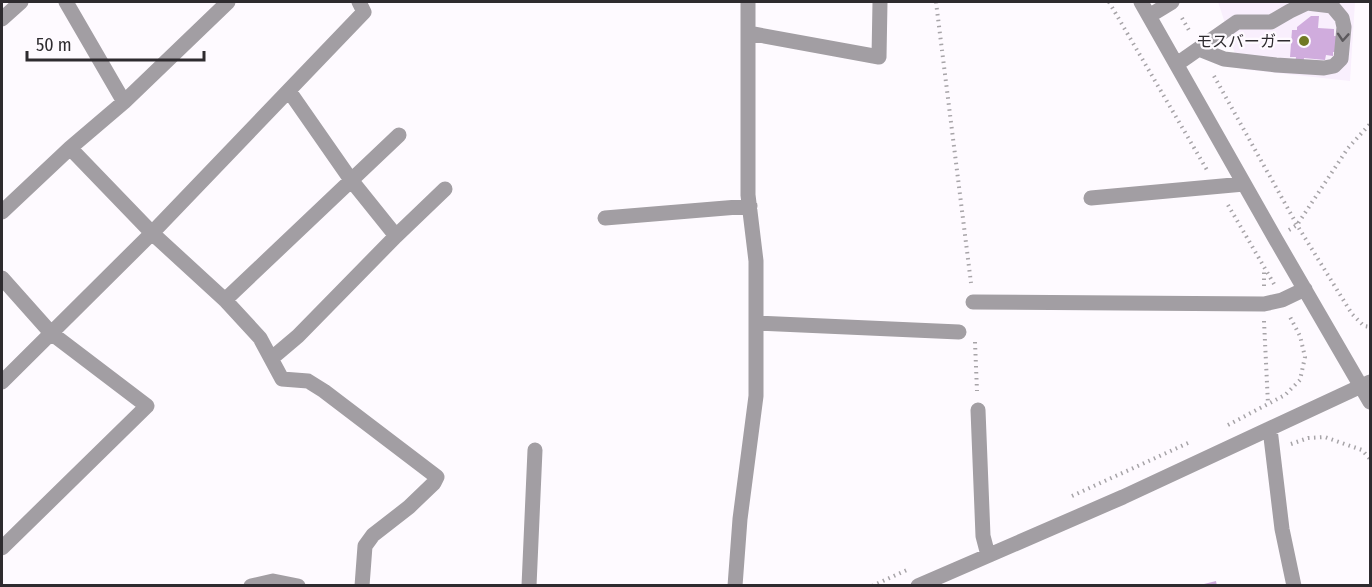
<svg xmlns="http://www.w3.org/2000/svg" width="1372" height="587" viewBox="0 0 1372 587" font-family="'Fira Sans Condensed','Noto Sans JP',sans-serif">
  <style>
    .built { fill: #f9effd }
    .building { fill: #d0acdd }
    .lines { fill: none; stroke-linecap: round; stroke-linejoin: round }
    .path { stroke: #a7a4a8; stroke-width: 4; stroke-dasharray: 1.5 4.5; stroke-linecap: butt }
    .minor { stroke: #a29ea3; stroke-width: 15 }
    .oneway { stroke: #5c595d }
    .poi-dot { fill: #707924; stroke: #fefaff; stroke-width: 2 }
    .labels { text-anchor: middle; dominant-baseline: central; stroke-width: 4.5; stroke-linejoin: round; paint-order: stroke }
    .poi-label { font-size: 16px; fill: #2e2b2f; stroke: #fefaff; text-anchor: end }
  </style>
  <rect width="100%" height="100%" fill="#fefaff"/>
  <!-- built -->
  <path class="built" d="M1218,2H1355L1350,81L1240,69Z"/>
  <!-- building -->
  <path class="building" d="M1311,16H1319L1318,28L1334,29V36H1348L1347,52H1333V56L1326,55L1325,60L1304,58L1303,71L1294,70L1296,57H1290L1292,30H1297V27Z
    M1216,581L1217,586H1200V585Z"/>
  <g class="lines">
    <!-- path -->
    <path class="path" d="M936,2L971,283
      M1109,2L1207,170
      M1182,18L1190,32
      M1214,76L1297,225L1352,314L1364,326L1370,327
      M1228,205L1274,284
      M1289,230L1297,225L1348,148L1370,124
      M1264,286V270
      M1264,321L1268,404
      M975,342L977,391
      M1228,425L1285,395L1300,380L1305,357L1300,336L1289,315
      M1291,444L1308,438L1325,437L1362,450L1370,459
      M1072,496L1188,443
      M872,586L907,570"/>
    <!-- minor -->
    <path class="minor" d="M66,2L124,102
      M1141,2L1276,240L1370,402
      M1149,16L1172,2
      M2,19L21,2
      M748,33L879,57L880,2
      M1177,64L1237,22H1271L1290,11L1307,3L1332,6L1342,18L1344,27L1341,59L1334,66L1324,68L1276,65L1224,59L1199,49
      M289,91L351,180L396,236L445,189
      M70,148L152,233L364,12L359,2
      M1091,198L1244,184
      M2,212L70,148L124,102L228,2
      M605,218L750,206
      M2,278L51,333L147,406L2,548
      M225,300L399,135
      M973,302L1264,304L1282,300L1305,289
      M756,323L959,332
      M272,358L298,336L396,236
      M2,382L152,233L225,300L260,338L282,379L308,381L324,391L437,477L434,483L409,507L373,535L365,546L362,586
      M978,410L983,536L988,555
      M1270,429L1282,529L1294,586
      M251,586L273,581L298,586
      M529,586L535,450
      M735,586L740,519L756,396V261L748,195V2
      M918,586L1123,497L1370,382"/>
  </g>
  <!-- one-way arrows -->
  <defs><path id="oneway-chevron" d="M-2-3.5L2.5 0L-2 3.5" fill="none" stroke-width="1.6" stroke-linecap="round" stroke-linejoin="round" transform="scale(1.5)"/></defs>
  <use class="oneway" href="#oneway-chevron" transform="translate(1343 37) rotate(94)"/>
  <!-- markers -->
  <circle class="poi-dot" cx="1304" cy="41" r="6"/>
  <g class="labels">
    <!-- poi labels -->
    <g class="poi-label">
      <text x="1292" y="41">モスバーガー</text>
    </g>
  </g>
  <!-- border -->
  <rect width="1372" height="587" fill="none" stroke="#2e2b2f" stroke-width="6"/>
  <!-- scale -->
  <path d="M27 51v9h177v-9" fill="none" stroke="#2e2b2f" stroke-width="3"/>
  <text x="36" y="51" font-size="18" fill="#2e2b2f" stroke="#fefaff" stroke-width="4.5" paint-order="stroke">50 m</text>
</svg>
